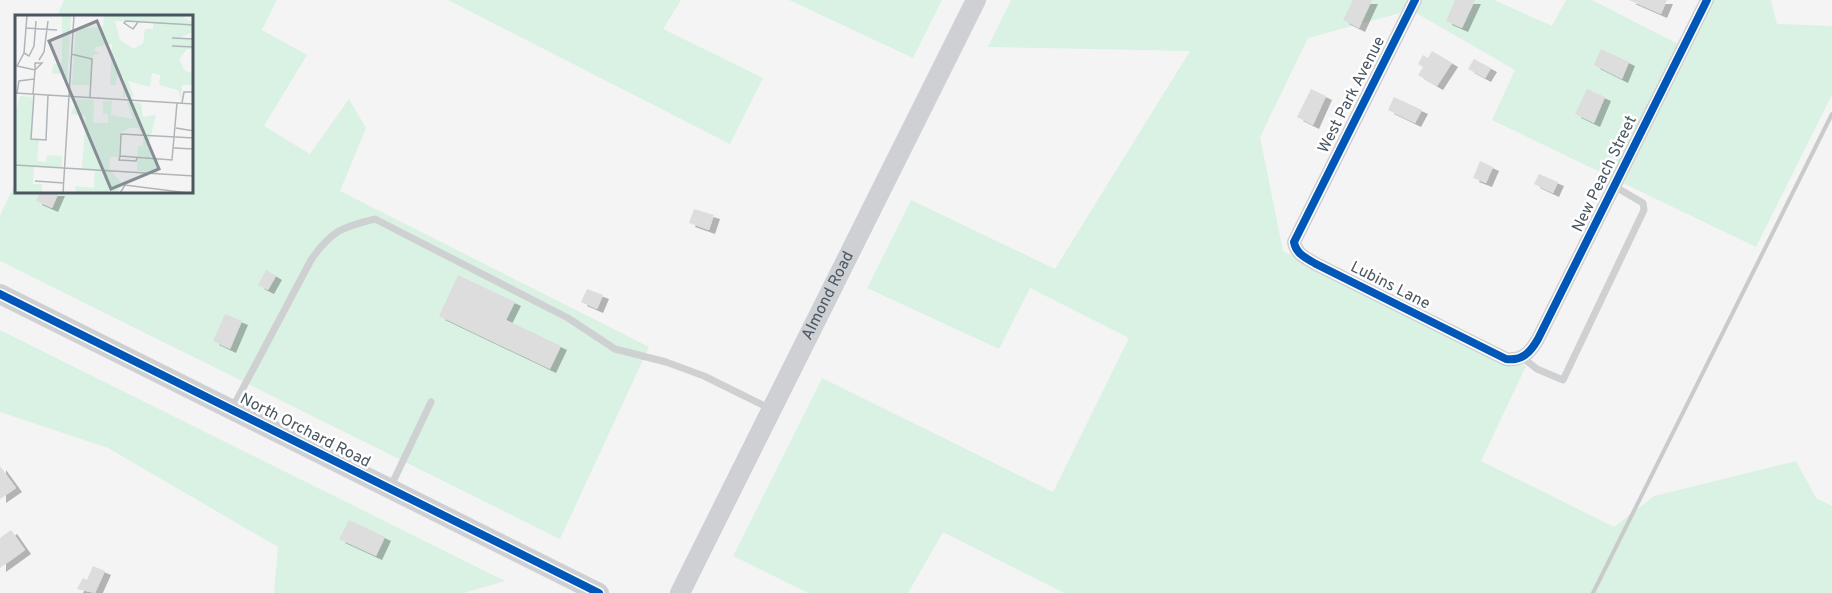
<svg xmlns="http://www.w3.org/2000/svg" width="1832" height="593" viewBox="0 0 1832 593" font-family="Overpass,sans-serif">
  <style>
    .green { fill: #d9f2e3 }
    .building { fill: #ddddde; filter: url(#shadow) }
    .lines { fill: none; stroke-linecap: round; stroke-linejoin: round }
    .lane { stroke: #ced0d2; stroke-width: 7 }
    .street { stroke: #ced0d2; stroke-width: 14 }
    .secondary { stroke: #ced0d4; stroke-width: 20 }
    .rail { stroke: #c9cacc; stroke-width: 4 }
    .cycleway-casing { stroke: #fff; stroke-width: 11 }
    .cycleway { stroke: #0057b8; stroke-width: 8 }
    .labels { text-anchor: middle; dominant-baseline: central; stroke-width: 5; stroke-linejoin: round; paint-order: stroke }
    .street-label { font-size: 16px; fill: #4a5661; stroke: #fff }
    .inset-road { fill: none; stroke: #b0b5b9; stroke-width: 1.5 }
    .view { fill: #868d94; fill-opacity: 0.15; stroke: #868d94; stroke-width: 3 }
    .inset-edge { fill: none; stroke: #4a5661; stroke-width: 3 }
  </style>
  <defs>
    <filter id="shadow"><feDropShadow dx="6" dy="4" stdDeviation="0" flood-color="#0004"/></filter>
  </defs>
  <rect width="100%" height="100%" fill="#f4f4f4"/>
  <!-- green -->
  <path class="green" d="M64,0H277L262,30L307,55L264,126L310,154L349,99L366,128L340,191L649,347L560,539L0,261V216L16,181V192H192V16H57Z
    M448,0H681L663,29L763,78L730,144Z
    M789,0H942L913,58Z
    M1011,0H1494L1552,26L1566,0H1592L1682,46L1705,0H1771L1777,24L1832,26V95L1756,247L1492,120L1515,70L1411,10L1308,38L1260,137L1283,251L1526,366L1481,461L1614,527L1654,496L1796,461L1816,498L1832,506V593H1064L943,532L908,593H808L733,556L822,378L1053,492L1129,338L1030,288L999,349L867,288L911,200L1055,269L1190,51L988,47Z
    M0,330L505,581L464,593H274L278,547L108,448L0,412Z"/>
  <!-- building -->
  <path class="building" d="M1353,0H1372L1359,28L1343,20Z
    M1455,0H1475L1462,28L1446,21Z
    M1629,0H1667L1661,14Z
    M1601,49L1629,62L1622,79L1594,65Z
    M1432,51L1452,63L1437,86L1418,75L1423,67L1418,64L1423,55L1428,58Z
    M1474,59L1491,68L1485,78L1468,69Z
    M1311,89L1326,96L1313,125L1297,117Z
    M1587,89L1605,97L1594,123L1575,114Z
    M1394,97L1422,110L1415,123L1388,110Z
    M1480,161L1493,167L1486,183L1473,178Z
    M1539,174L1558,182L1553,193L1534,184Z
    M40,192H59L52,208L36,201Z
    M694,209L714,215L709,230L689,223Z
    M266,270L276,276L268,290L258,285Z
    M458,275L515,302L506,320L561,346L550,369L439,316Z
    M587,289L603,295L597,309L581,302Z
    M225,314L242,321L230,349L213,341Z
    M0,466L16,488L0,499Z
    M349,520L385,537L376,556L339,539Z
    M11,530L25,550L0,568V538Z
    M93,566L105,571L95,593L77,589L83,578L87,580Z"/>
  <g class="lines">
    <!-- lane -->
    <path class="lane" d="M1523,358L1537,369L1563,380L1644,210L1643,203L1614,186
      M233,407L311,260C331,231 342,227 375,219L568,318L615,349L666,362L704,376L769,408
      M391,486L431,402"/>
    <!-- street -->
    <path class="street" d="M1415,0L1294,242C1296,254 1306,258 1316,264L1506,359C1522,361 1530,353 1538,339L1707,0"/>
    <!-- secondary -->
    <g class="secondary">
      <path d="M0,294L599,593"/>
      <path id="s1" d="M680,593L976,0"/>
    </g>
    <!-- rail -->
    <path class="rail" d="M1593,593L1832,114"/>
    <!-- cycleway casing -->
    <g class="cycleway-casing">
      <path id="cycleway" d="M1415,0L1294,242C1296,254 1306,258 1316,264L1506,359C1522,361 1530,353 1538,339L1707,0
        M0,294L599,593"/>
    </g>
    <!-- cycleway -->
    <use href="#cycleway" class="cycleway"/>
  </g>
  <g class="labels">
    <!-- street labels -->
    <g class="street-label">
      <text transform="translate(1352 95) rotate(-63)">West Park Avenue</text>
      <text transform="translate(1605 174) rotate(-64)">New Peach Street</text>
      <text transform="translate(1390 286) rotate(27)">Lubins Lane</text>
      <text stroke="none"><textPath href="#s1" startOffset="332">Almond Road</textPath></text>
      <text transform="translate(305 431) rotate(27)">North Orchard Road</text>
    </g>
  </g>
  <!-- overview -->
  <g transform="translate(15 15)">
    <rect width="178" height="178" fill="#f4f4f4"/>
    <path d="M47,0H56L52,67L46,59H37L38,50L47,47ZM89,0H178L168,2L178,7V17L166,22L178,26V34H172L164,44L170,56L178,58V70H167L166,85L163,75L144,70L145,60L137,58L135,72L113,66L119,82H108L109,62L102,61L101,70H95L97,29L80,32V36L85,38L78,40L76,70H57L61,13L88,12ZM100,6L138,8V14H130L128,28L119,34L105,25ZM5,81L18,82L16,124L24,125L22,146L31,147L32,140L47,141V152H19L18,169H27V178H0V99ZM62,84L79,85L78,108H93V99H88V86H97L96,100L118,104L112,87L126,88L128,102L141,100L133,132L136,133V143L145,144L141,150L143,158L122,156L123,131H128L129,120L123,113H114L105,118L104,142H95L94,154L106,167L103,178H61L60,171L79,173L80,156L67,153L71,101L56,99Z" fill="#d9f2e3" fill-rule="evenodd"/>
    <path class="inset-road" d="M12,0L9,38L2,51L20,55L27,48H20V55L18,79M123,7L118,14L109,8L111,6L179,10M11,13L42,15M157,23L179,24M157,31L179,32M9,38L14,41L19,31L21,6M56,39L77,44L75,82M24,45L29,37L33,6M0,78L179,89M2,78L4,66L19,64M19,79L16,124L31,125L33,80M167,88L169,77H179M161,113L179,116M159,133L179,134M105,141L157,145L162,88M105,141L106,119L179,123M105,141L104,145L121,146L122,143M0,150L179,161M20,166L49,168M48,178L59,0M105,178L110,170L173,178"/>
    <path class="view" d="M82,6L144,154L96,174L34,26Z"/>
    <rect width="178" height="178" class="inset-edge"/>
  </g>
</svg>
